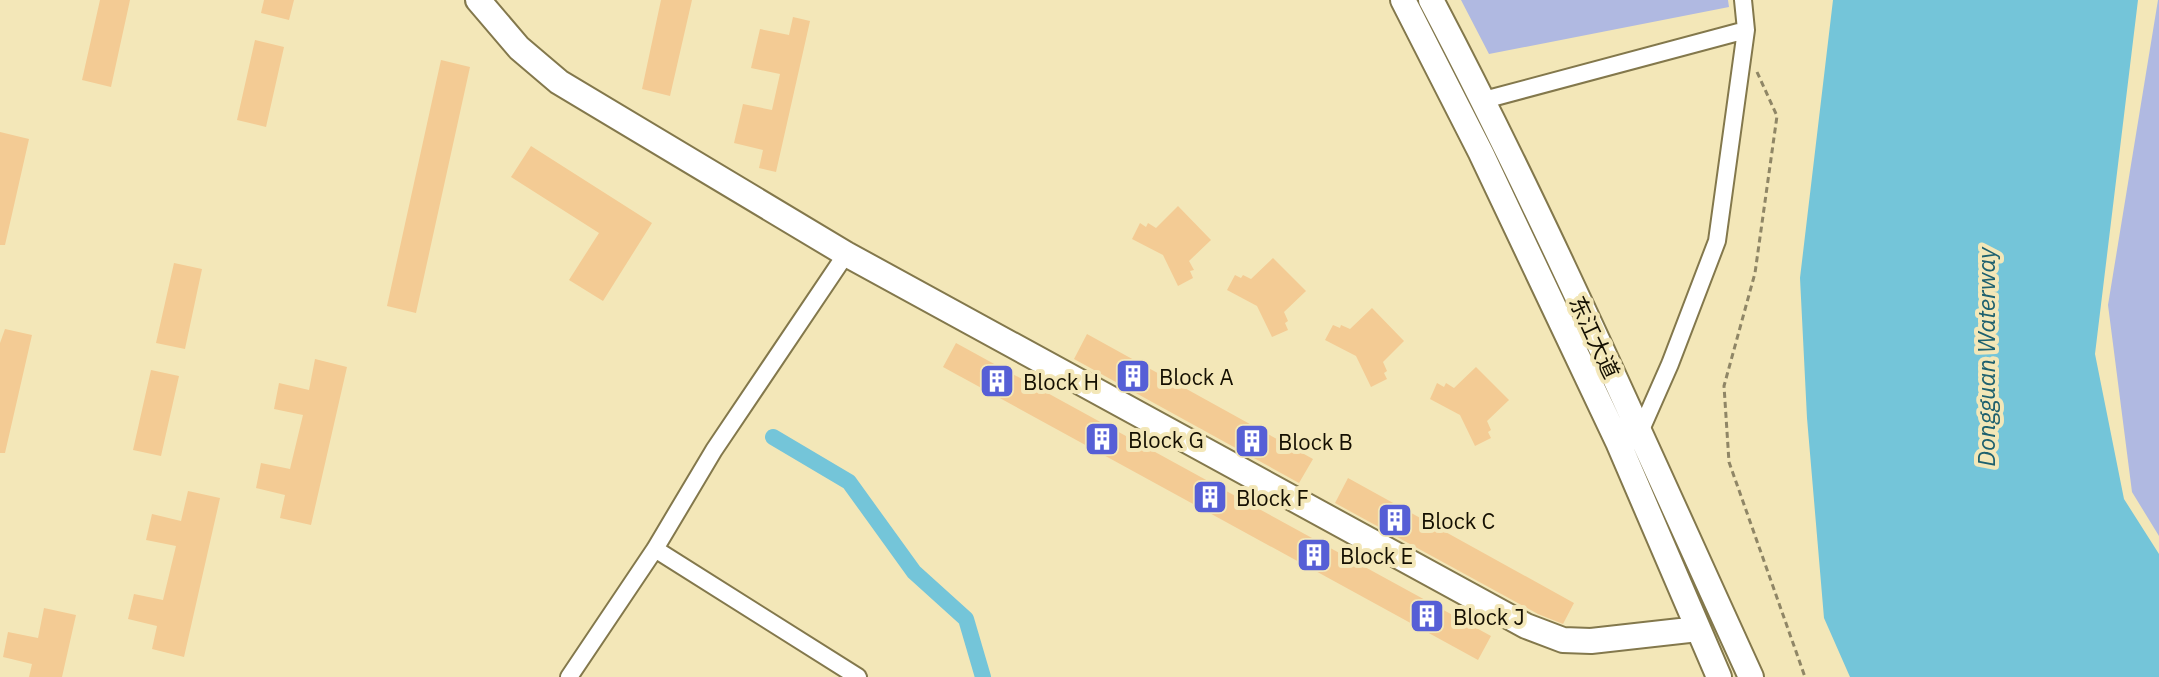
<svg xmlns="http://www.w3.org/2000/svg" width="2159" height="677" viewBox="0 0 2159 677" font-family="'IBM Plex Sans','Noto Sans SC',sans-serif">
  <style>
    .green { fill: #b0b9e1 }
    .water { fill: #74c5d9 }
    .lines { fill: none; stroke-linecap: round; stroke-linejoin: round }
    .canal { stroke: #74c5d9; stroke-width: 16 }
    .building { fill: #f3cb94 }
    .street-casing { stroke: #83784c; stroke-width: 20 }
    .secondary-casing { stroke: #83784c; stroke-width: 28 }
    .path { stroke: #8f8666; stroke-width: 3; stroke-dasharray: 6 4; stroke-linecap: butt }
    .street { stroke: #fff; stroke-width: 16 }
    .secondary { stroke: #fff; stroke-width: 24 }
    .labels { text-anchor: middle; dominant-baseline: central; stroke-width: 8; stroke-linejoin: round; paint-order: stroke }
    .street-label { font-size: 22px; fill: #140f01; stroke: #f3e7b8 }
    .poi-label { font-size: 22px; fill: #140f01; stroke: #f3e7b8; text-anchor: start }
    .water-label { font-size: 24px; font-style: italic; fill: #1e606e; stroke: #f3e7b8 }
  </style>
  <rect width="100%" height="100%" fill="#f3e7b8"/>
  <!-- green -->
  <path class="green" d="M1461,0H1728L1729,7L1489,54Z
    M2158,0H2159V536L2132,492L2108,305Z"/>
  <!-- water -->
  <path class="water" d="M1833,0H2138L2095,354L2124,499L2159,554V677H1850L1824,618L1807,418L1800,278Z"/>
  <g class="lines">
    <!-- canal -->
    <path class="canal" d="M773,437L849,482L914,572L966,619L983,677"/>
  </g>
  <!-- building -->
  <path class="building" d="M100,0H130L111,87L82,80Z
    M264,0H294L289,20L261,13Z
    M661,0H692L670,96L642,89Z
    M793,17L810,21L776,172L759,168L763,150L734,143L743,104L772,110L780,74L751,68L760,29L789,35Z
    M255,40L284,47L266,127L237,120Z
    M441,60L470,67L416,313L387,306Z
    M0,132L29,139L5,245H0Z
    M531,146L652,223L603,301L569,280L599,233L511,177Z
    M1178,206L1211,240L1189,261L1194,270L1190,271L1193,278L1178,286L1163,255L1132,239L1140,223L1146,227L1148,223L1156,228Z
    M1273,258L1306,291L1284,312L1288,321L1285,323L1288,330L1272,337L1257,306L1227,290L1235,275L1241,278L1243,275L1251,279Z
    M174,263L202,269L185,349L156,343Z
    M1372,308L1404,341L1383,362L1387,371L1384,373L1387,379L1371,387L1356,356L1325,340L1333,325L1340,328L1341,325L1350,329Z
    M5,329L32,335L5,453H0V343Z
    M1087,334L1313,459L1299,483L1074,359Z
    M956,343L1491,636L1478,660L943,367Z
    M315,359L347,367L311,525L280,518L285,495L256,488L261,463L290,469L303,415L274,409L279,383L309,390Z
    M1476,367L1509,400L1487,421L1491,430L1488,432L1491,438L1475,446L1460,415L1430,399L1437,383L1444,387L1446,383L1454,388Z
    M151,370L179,376L161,456L133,450Z
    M1348,478L1574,603L1563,624L1538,614L1335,503Z
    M188,491L220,498L184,657L152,649L157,626L128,619L134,594L163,600L176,546L146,540L152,514L181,521Z
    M44,608L76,615L62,677H29L32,664L3,657L8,632L38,638Z"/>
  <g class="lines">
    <!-- street casing -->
    <g class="street-casing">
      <path id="street" d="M1484,100L1746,30
        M1640,432L1670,364L1717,241L1746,30L1743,0
        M655,549L858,677
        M569,677L655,549L714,450L846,254"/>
    </g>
    <!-- secondary casing -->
    <g class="secondary-casing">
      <path id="secondary" d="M478,0L519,48L559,82L846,254L1526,626L1563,640L1591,641L1698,629
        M1403,0L1481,153L1618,442L1719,677
        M1431,0C1547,220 1647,450 1751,677"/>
    </g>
    <!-- path -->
    <path class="path" d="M1757,72L1777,116L1755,273L1724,386L1729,462L1805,677"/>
    <!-- street -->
    <use href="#street" class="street"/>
    <!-- secondary -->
    <use href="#secondary" class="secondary"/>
  </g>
  <!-- icons -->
  <defs>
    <g id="building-square" transform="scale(1.8)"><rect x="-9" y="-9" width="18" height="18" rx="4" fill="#565fd6" stroke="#f3e7b8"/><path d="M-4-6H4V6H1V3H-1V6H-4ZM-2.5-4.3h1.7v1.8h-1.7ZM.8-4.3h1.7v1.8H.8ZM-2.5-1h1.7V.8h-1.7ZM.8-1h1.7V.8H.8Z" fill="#fff"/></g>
  </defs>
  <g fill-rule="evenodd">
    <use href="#building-square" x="1133" y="376"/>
    <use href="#building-square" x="997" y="381"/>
    <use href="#building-square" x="1102" y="439"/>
    <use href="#building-square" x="1252" y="441"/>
    <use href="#building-square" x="1210" y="497"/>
    <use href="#building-square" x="1395" y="520"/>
    <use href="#building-square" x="1314" y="555"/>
    <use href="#building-square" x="1427" y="616"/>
  </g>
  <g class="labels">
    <!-- street labels -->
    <g class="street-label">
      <text transform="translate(1595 337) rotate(65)">东江大道</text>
    </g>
    <!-- poi labels -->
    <g class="poi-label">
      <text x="1159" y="376">Block A</text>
      <text x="1023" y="381">Block H</text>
      <text x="1128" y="439">Block G</text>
      <text x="1278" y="441">Block B</text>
      <text x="1236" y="497">Block F</text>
      <text x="1421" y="520">Block C</text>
      <text x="1340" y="555">Block E</text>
      <text x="1453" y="616">Block J</text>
    </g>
    <!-- water labels -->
    <g class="water-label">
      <text transform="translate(1986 357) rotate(-90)">Dongguan Waterway</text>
    </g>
  </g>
</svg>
